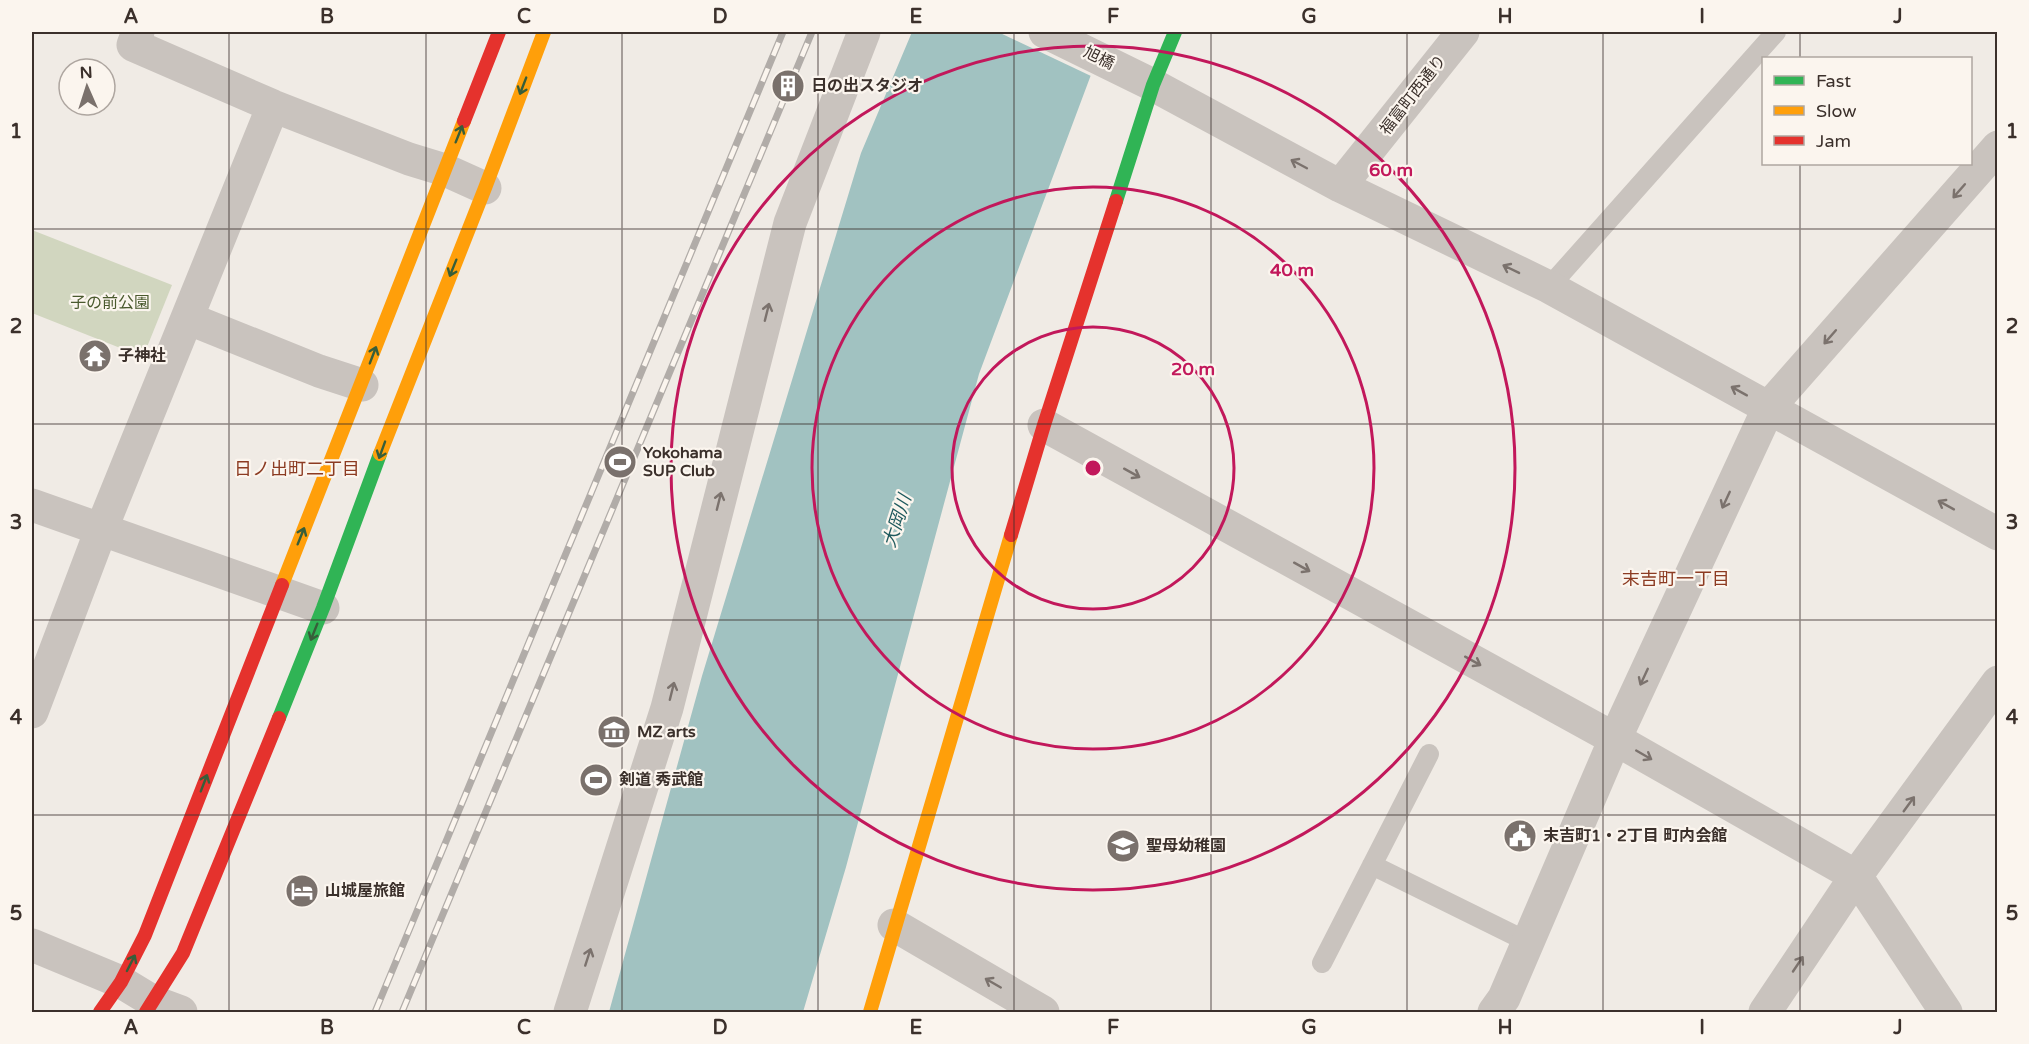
<svg xmlns="http://www.w3.org/2000/svg" width="2029" height="1044" viewBox="0 0 2029 1044" font-family="'Varela Round','Noto Sans JP',sans-serif">
  <style>
    .green { fill: #d1d6bf }
    .water { fill: #a1c2c1 }
    .pier { fill: #f0ebe5 }
    .lines { fill: none; stroke-linecap: round; stroke-linejoin: round }
    .lane { stroke: #c9c3be; stroke-width: 20 }
    .street { stroke: #c9c3be; stroke-width: 33 }
    .fast { stroke: #30b455; stroke-width: 14 }
    .slow { stroke: #ff9f0a; stroke-width: 14 }
    .jam { stroke: #e5322d; stroke-width: 14 }
    .rail-casing { stroke: #b1aca8; stroke-width: 7 }
    .rail { stroke: #fbf5ee; stroke-width: 4.5; stroke-dasharray: 14; stroke-linecap: butt }
    .oneway { stroke: #375e3a }
    .oneway2 { stroke: #7b726d }
    .grid { fill: none; stroke: #3b302b; stroke-width: 1.5; stroke-opacity: 0.55 }
    .ring { fill: none; stroke: #c2185b; stroke-width: 3 }
    .labels { text-anchor: middle; dominant-baseline: central; stroke-width: 4.5; stroke-linejoin: round; paint-order: stroke }
    .street-label { font-size: 16px; fill: #3b302b; stroke: #fbf5ee }
    .poi-label { font-size: 16px; font-weight: bold; fill: #3b302b; stroke: #fbf5ee; text-anchor: start }
    .park-label { font-size: 16px; fill: #4a5a2e; stroke: #fbf5ee }
    .neighbourhood-label { font-size: 18px; fill: #8c3b22; stroke: #fbf5ee }
    .water-label { font-size: 18px; font-style: italic; fill: #1f5a5e; stroke: #fbf5ee }
    .centre { fill: #c2185b; stroke: #fbf5ee; stroke-width: 3 }
    .ring-label { font-size: 18px; text-anchor: middle; font-weight: bold; fill: #c2185b; stroke: #fbf5ee; stroke-width: 4.5; stroke-linejoin: round; paint-order: stroke }
    .neatline { fill: none; stroke: #3b302b; stroke-width: 2 }
    .grid-label { font-size: 20px; text-anchor: middle; font-weight: bold; fill: #3b302b }
  </style>
  <rect width="100%" height="100%" fill="#f0ebe5"/>
  <!-- green -->
  <path class="green" d="M32,230L172,285L143,357L32,313Z"/>
  <!-- water -->
  <path class="water" d="M912,32H1107L979,374L846,867L803,1012H609L702,676L861,153Z"/>
  <!-- pier -->
  <path class="pier" d="M998,32H1102L1109,35L1091,76Z"/>
  <g class="lines">
    <!-- lane -->
    <path class="lane" d="M1549,287L1776,32
      M1372,865L1528,942
      M1322,963L1429,754"/>
    <!-- street -->
    <path class="street" d="M138,32L133,45L273,106L409,159L445,170L485,188
      M1045,32L1153,85L1340,186L1549,287L1998,534
      M1340,186L1463,32
      M187,318L319,371L362,385
      M1044,425L1615,739L1856,876L1946,1012
      M32,505L323,608
      M32,712L101,530L273,106
      M894,925L1043,1012
      M32,945L121,982L154,1002L181,1012
      M570,1012L667,708L790,223L864,32
      M1494,1012L1504,998L1615,739L1769,407L1998,147
      M1765,1012L1856,876L1998,682"/>
    <!-- fast -->
    <path class="fast" d="M1116,201L1153,85L1175,32
      M279,718L323,608L380,454"/>
    <!-- slow -->
    <path class="slow" d="M380,454L485,188L544,32
      M282,585L464,121
      M870,1012L1011,535"/>
    <!-- jam -->
    <path class="jam" d="M464,121L499,32
      M1011,535L1044,425L1116,201
      M100,1012L121,982L145,935L282,585
      M146,1012L183,953L279,718"/>
    <!-- rail casing -->
    <g class="rail-casing">
      <path id="rail" d="M375,1012L783,32
        M402,1012L812,32"/>
    </g>
    <!-- rail -->
    <use href="#rail" class="rail"/>
  </g>
  <!-- one-way arrows -->
  <defs><path id="oneway-shaft" d="M-6 0H5M1.5-3L5.5 0L1.5 3" fill="none" stroke-width="1.6" stroke-linecap="round" stroke-linejoin="round" transform="scale(1.5)"/></defs>
  <g class="oneway">
    <use href="#oneway-shaft" transform="translate(523 86) rotate(111)"/>
    <use href="#oneway-shaft" transform="translate(459 134) rotate(-68)"/>
    <use href="#oneway-shaft" transform="translate(453 268) rotate(112)"/>
    <use href="#oneway-shaft" transform="translate(373 355) rotate(-69)"/>
    <use href="#oneway-shaft" transform="translate(382 450) rotate(110)"/>
    <use href="#oneway-shaft" transform="translate(301 536) rotate(-68)"/>
    <use href="#oneway-shaft" transform="translate(314 632) rotate(112)"/>
    <use href="#oneway-shaft" transform="translate(204 783) rotate(-69)"/>
    <use href="#oneway-shaft" transform="translate(131 963) rotate(-63)"/>
  </g>
  <g class="oneway2">
    <use href="#oneway-shaft" transform="translate(1299 164) rotate(-152)"/>
    <use href="#oneway-shaft" transform="translate(1959 191) rotate(131)"/>
    <use href="#oneway-shaft" transform="translate(1511 269) rotate(-154)"/>
    <use href="#oneway-shaft" transform="translate(767 312) rotate(-76)"/>
    <use href="#oneway-shaft" transform="translate(1830 337) rotate(131)"/>
    <use href="#oneway-shaft" transform="translate(1739 391) rotate(-151)"/>
    <use href="#oneway-shaft" transform="translate(1132 473) rotate(29)"/>
    <use href="#oneway-shaft" transform="translate(1726 500) rotate(115)"/>
    <use href="#oneway-shaft" transform="translate(719 501) rotate(-76)"/>
    <use href="#oneway-shaft" transform="translate(1946 505) rotate(-151)"/>
    <use href="#oneway-shaft" transform="translate(1302 567) rotate(29)"/>
    <use href="#oneway-shaft" transform="translate(1473 661) rotate(29)"/>
    <use href="#oneway-shaft" transform="translate(1644 677) rotate(115)"/>
    <use href="#oneway-shaft" transform="translate(672 691) rotate(-76)"/>
    <use href="#oneway-shaft" transform="translate(1644 755) rotate(30)"/>
    <use href="#oneway-shaft" transform="translate(1909 804) rotate(-54)"/>
    <use href="#oneway-shaft" transform="translate(588 957) rotate(-72)"/>
    <use href="#oneway-shaft" transform="translate(1798 964) rotate(-56)"/>
    <use href="#oneway-shaft" transform="translate(993 983) rotate(-150)"/>
  </g>
  <!-- grid -->
  <path class="grid" d="M229,32V1012M426,32V1012M622,32V1012M818,32V1012M1014,32V1012M1211,32V1012M1407,32V1012M1603,32V1012M1800,32V58M1800,164V1012M32,229H1998M32,424H1998M32,620H1998M32,815H1998"/>
  <!-- distance rings -->
  <g class="ring">
    <circle cx="1093" cy="468" r="141"/>
    <circle cx="1093" cy="468" r="281"/>
    <circle cx="1093" cy="468" r="422"/>
  </g>
  <!-- icons -->
  <defs>
    <g id="building-disc" transform="scale(1.725)"><circle r="9.5" fill="#7a716c" stroke="#fbf5ee"/><path d="M-4-6H4V6H1V3H-1V6H-4ZM-2.5-4.3h1.7v1.8h-1.7ZM.8-4.3h1.7v1.8H.8ZM-2.5-1h1.7V.8h-1.7ZM.8-1h1.7V.8H.8Z" fill="#fff"/></g>
    <g id="temple-disc" transform="scale(1.725)"><circle r="9.5" fill="#7a716c" stroke="#fbf5ee"/><path d="M0-6L5-2H3V0L6.5 2.5H4V6H1.5V3h-3V6H-4V2.5H-6.5L-3 0V-2H-5Z" fill="#fff"/></g>
    <g id="stadium-disc" transform="scale(1.725)"><circle r="9.5" fill="#7a716c" stroke="#fbf5ee"/><path d="M0-5a6.5 5 0 1 0 0 10a6.5 5 0 1 0 0-10ZM-3.5-1.8h7v3.6h-7Z" fill="#fff"/></g>
    <g id="museum-disc" transform="scale(1.725)"><circle r="9.5" fill="#7a716c" stroke="#fbf5ee"/><path d="M0-6L6-3V-2H-6V-3ZM-5-1h2V3h-2ZM-1-1h2V3h-2ZM3-1h2V3H3ZM-6 4H6V6H-6Z" fill="#fff"/></g>
    <g id="civic-disc" transform="scale(1.725)"><circle r="9.5" fill="#7a716c" stroke="#fbf5ee"/><path d="M-.6-6.5H3V-4.5H.6V-3L4-1V1h2V6H-6V1h2V-1L-.6-3ZM-1.2 2.5V6h2.4V2.5Z" fill="#fff"/></g>
    <g id="school-disc" transform="scale(1.725)"><circle r="9.5" fill="#7a716c" stroke="#fbf5ee"/><path d="M0-5L7-2L0 1L-7-2ZM-4 1L0 2.5L4 1V4Q0 6-4 4Z" fill="#fff"/></g>
    <g id="hotel-disc" transform="scale(1.725)"><circle r="9.5" fill="#7a716c" stroke="#fbf5ee"/><path d="M-6-4.5h1.5V1H6V5H4.5V3h-9V5H-6ZM-4 0a1.8 1.8 0 1 1 3.6 0ZM.5 0V-2.5h3Q6-2.5 6 0Z" fill="#fff"/></g>
  </defs>
  <g fill-rule="evenodd">
    <use href="#building-disc" x="788" y="86"/>
    <use href="#temple-disc" x="95" y="356"/>
    <use href="#stadium-disc" x="620" y="462"/>
    <use href="#museum-disc" x="614" y="732"/>
    <use href="#stadium-disc" x="596" y="780"/>
    <use href="#civic-disc" x="1520" y="836"/>
    <use href="#school-disc" x="1123" y="846"/>
    <use href="#hotel-disc" x="302" y="891"/>
  </g>
  <g class="labels">
    <!-- street labels -->
    <g class="street-label">
      <text transform="translate(1099 58) rotate(26)">旭橋</text>
      <text transform="translate(1413 95) rotate(-52)">福富町西通り</text>
    </g>
    <!-- poi labels -->
    <g class="poi-label">
      <text x="811" y="86">日の出スタジオ</text>
      <text x="118" y="356">子神社</text>
      <text x="643" y="453">Yokohama<tspan x="643" dy="18">SUP Club</tspan></text>
      <text x="637" y="732">MZ arts</text>
      <text x="619" y="780">剣道 秀武館</text>
      <text x="1543" y="836">末吉町1・2丁目 町内会館</text>
      <text x="1146" y="846">聖母幼稚園</text>
      <text x="325" y="891">山城屋旅館</text>
    </g>
    <!-- park labels -->
    <g class="park-label">
      <text x="110" y="303">子の前公園</text>
    </g>
    <!-- neighbourhood labels -->
    <g class="neighbourhood-label">
      <text x="297" y="469">日ノ出町二丁目</text>
      <text x="1676" y="579">末吉町一丁目</text>
    </g>
    <!-- water labels -->
    <g class="water-label">
      <text transform="translate(897 521) rotate(-72)">大岡川</text>
    </g>
  </g>
  <circle cx="1093" cy="468" r="9" class="centre"/>
  <g class="ring-label">
    <text x="1391" y="176">60 m</text>
    <text x="1292" y="276">40 m</text>
    <text x="1193" y="375">20 m</text>
  </g>
  <!-- border -->
  <rect width="2029" height="1044" fill="none" stroke="#fbf5ee" stroke-width="66"/>
  <!-- legend -->
  <rect x="1762" y="57" width="210" height="108" fill="#fbf5ee" stroke="#aea6a0" stroke-width="1.5"/>
  <rect x="1774" y="76" width="30" height="9" fill="#30b455" stroke="#aea6a0" stroke-width="1.5"/>
  <text x="1816" y="87" font-size="18" fill="#3b302b">Fast</text>
  <rect x="1774" y="106" width="30" height="9" fill="#ff9f0a" stroke="#aea6a0" stroke-width="1.5"/>
  <text x="1816" y="117" font-size="18" fill="#3b302b">Slow</text>
  <rect x="1774" y="136" width="30" height="9" fill="#e5322d" stroke="#aea6a0" stroke-width="1.5"/>
  <text x="1816" y="147" font-size="18" fill="#3b302b">Jam</text>
  <!-- north arrow -->
  <g transform="translate(87 87) rotate(357)"><circle r="28" fill="#fbf5ee" stroke="#aea6a0" stroke-width="1.5"/>
  <path d="M0-4.5L10 22L0 15L-10 22Z" fill="#7a716c"/>
  <text y="-9" font-size="16" font-weight="bold" text-anchor="middle" fill="#3b302b">N</text>
  </g>
  <rect x="33" y="33" width="1963" height="978" class="neatline"/>
  <g class="grid-label">
    <text x="131" y="23">A</text>
    <text x="327" y="23">B</text>
    <text x="524" y="23">C</text>
    <text x="720" y="23">D</text>
    <text x="916" y="23">E</text>
    <text x="1113" y="23">F</text>
    <text x="1309" y="23">G</text>
    <text x="1505" y="23">H</text>
    <text x="1702" y="23">I</text>
    <text x="1898" y="23">J</text>
    <text x="16" y="138">1</text>
    <text x="2012" y="138">1</text>
    <text x="16" y="333">2</text>
    <text x="2012" y="333">2</text>
    <text x="16" y="529">3</text>
    <text x="2012" y="529">3</text>
    <text x="16" y="724">4</text>
    <text x="2012" y="724">4</text>
    <text x="16" y="920">5</text>
    <text x="2012" y="920">5</text>
    <text x="131" y="1034">A</text>
    <text x="327" y="1034">B</text>
    <text x="524" y="1034">C</text>
    <text x="720" y="1034">D</text>
    <text x="916" y="1034">E</text>
    <text x="1113" y="1034">F</text>
    <text x="1309" y="1034">G</text>
    <text x="1505" y="1034">H</text>
    <text x="1702" y="1034">I</text>
    <text x="1898" y="1034">J</text>
  </g>
</svg>
